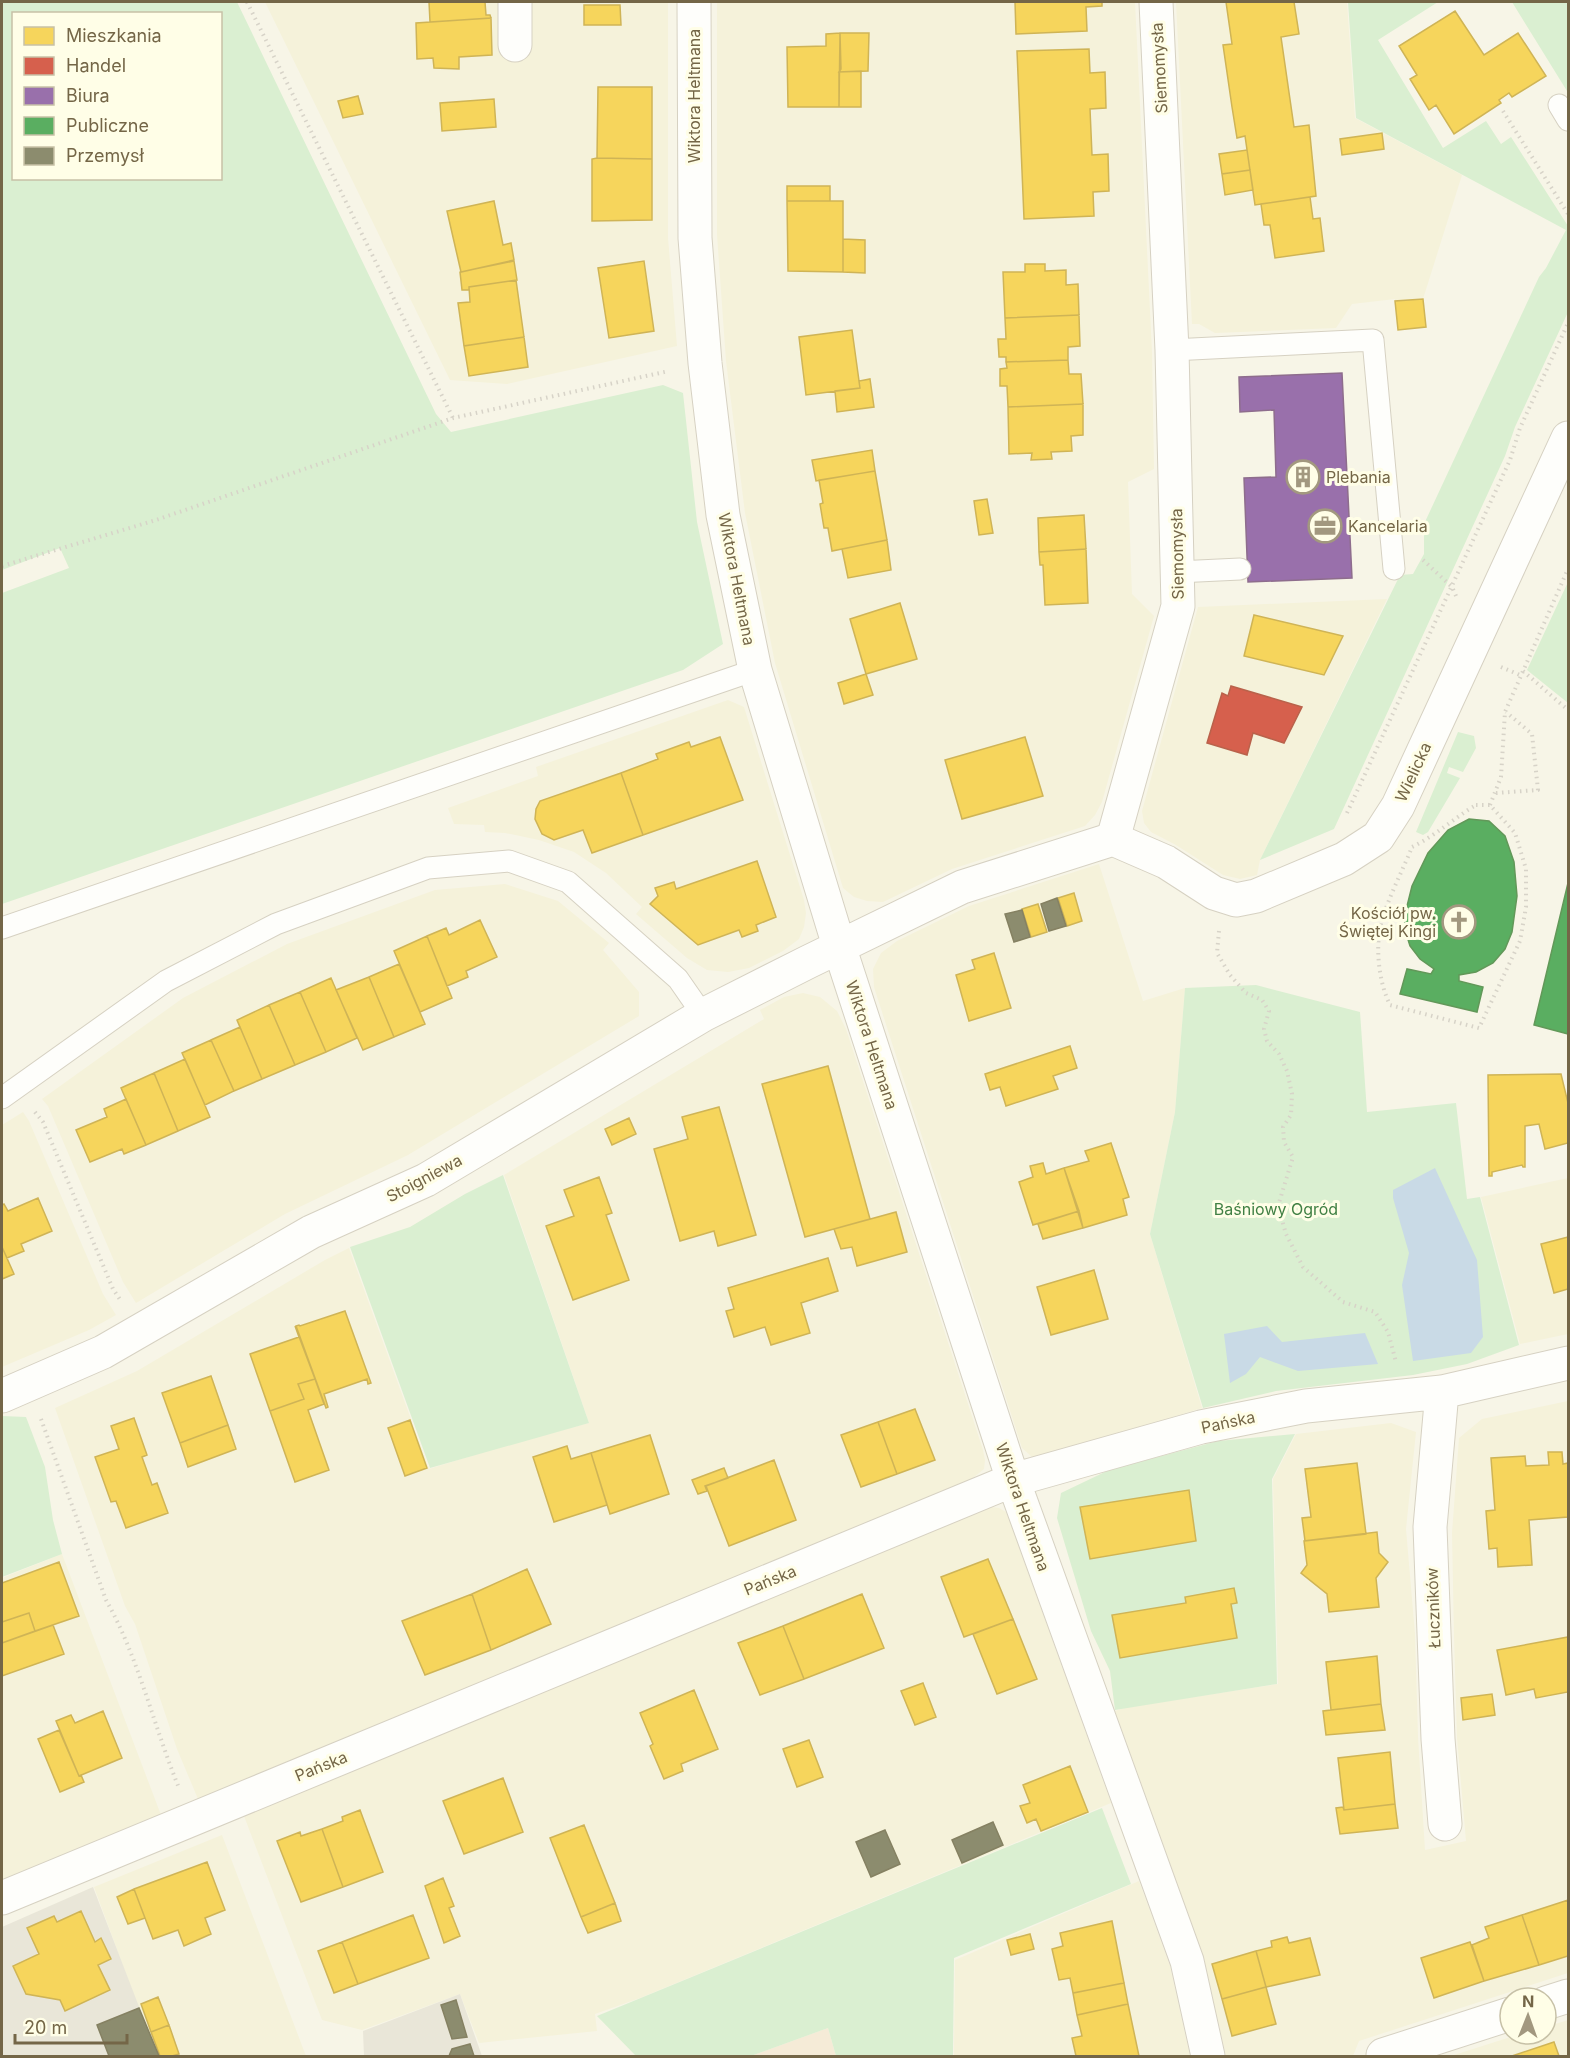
<svg xmlns="http://www.w3.org/2000/svg" width="1570" height="2058" viewBox="0 0 1570 2058" font-family="Inter,sans-serif">
  <style>
    .residential { fill: #f5f2da }
    .commercial { fill: #f5ebd7 }
    .industrial { fill: #e9e6d8 }
    .green { fill: #daefd1; fill-rule: evenodd }
    .water { fill: #c9dae6 }
    .homes { fill: #f6d55c; stroke: #cfb456; stroke-width: 1.5 }
    .shops { fill: #d6604d; stroke: #b9624b; stroke-width: 1.5 }
    .offices { fill: #9970ab; stroke: #8e6d8d; stroke-width: 1.5 }
    .public { fill: #5aae61; stroke: #629859; stroke-width: 1.5 }
    .industry { fill: #8c8c6e; stroke: #858162; stroke-width: 1.5 }
    .lines { fill: none; stroke-linecap: round; stroke-linejoin: round }
    .service-casing { stroke: #d6d1c2; stroke-width: 23 }
    .minor-casing { stroke: #d6d1c2; stroke-width: 35 }
    .path { stroke: #d7d3c8; stroke-width: 4; stroke-dasharray: 1.5 4.5; stroke-linecap: butt }
    .service { stroke: #fefefb; stroke-width: 21 }
    .minor { stroke: #fefefb; stroke-width: 33 }
    .labels { text-anchor: middle; dominant-baseline: central; stroke-width: 6; stroke-linejoin: round; paint-order: stroke }
    .street-label { font-size: 16px; fill: #746647; stroke: #fffee7 }
    .poi-label { font-size: 16px; fill: #746647; stroke: #fffee7; text-anchor: start }
    .park-label { font-size: 16px; fill: #418044; stroke: #fffee7 }
  </style>
  <rect width="100%" height="100%" fill="#f7f5e7"/>
  <!-- residential -->
  <path class="residential" d="M265,2H668V238L677,346L507,384L450,380Z
    M717,2H1135L1152,352L1154,469L1128,482L1132,594L1154,616L1102,802L1095,815L1085,826L952,869L883,902L867,901L854,897L843,888L775,663L745,513L726,361L717,235Z
    M1176,2H1347L1355,118L1462,175L1423,299L1395,301V299L1352,304L1336,328L1215,333L1199,324H1192Z
    M1387,599L1260,860L1257,875L1240,879L1223,875L1176,845L1151,832L1144,823L1142,811L1198,607Z
    M728,700L744,707L804,900L806,913L804,927L799,939L783,951L749,968L728,972L707,970L687,958L636,914L642,907L606,873L574,852L539,840L505,833L485,832L484,825L454,824L448,808L538,776L536,767Z
    M1099,864L1143,1001L1185,988L1175,1112L1150,1234L1202,1408L1049,1455L1032,1457L1022,1448L874,987L873,969L881,953L897,941L969,906Z
    M505,884L558,901L609,943L603,950L639,992V1016L408,1155L285,1214L136,1303L123,1282L48,1106L42,1099L183,998L287,944L435,890Z
    M803,993L820,997L837,1011L846,1029L983,1450L985,1460L984,1469L969,1481L198,1799L177,1749L135,1624L125,1606L55,1408L137,1371L325,1260L349,1248L429,1469L506,1445L589,1423L504,1175L764,1019L760,1010L784,997Z
    M23,1112L29,1121L103,1294L116,1315L89,1330L2,1367V1125Z
    M1568,1178V1334L1520,1344L1481,1197Z
    M1568,1401V1973L1359,2041L1353,2056H1226L1203,1955L1115,1711L1127,1707L1278,1684L1273,1479L1296,1434L1391,1423L1416,1432L1406,1529L1415,1634L1418,1737L1425,1850L1466,1841L1457,1738L1454,1636L1452,1533L1459,1438L1482,1419Z
    M991,1507L999,1508L1006,1512L1010,1522L1111,1803L640,1998L595,2014L597,2031L479,2043L460,1994L362,2030L322,2020L244,1816Z
    M62,1554L161,1815L2,1880V1578Z
    M222,1835L306,2056H159L136,2001L94,1887Z
    M1139,1881L1170,1966L1190,2056H954L955,1960Z
    M1568,2020V2056H1451L1520,2034H1546V2027Z"/>
  <!-- commercial -->
  <path class="commercial" d="M828,2028L836,2056H751Z"/>
  <!-- industrial -->
  <path class="industrial" d="M93,1887L158,2056H2V1927Z
    M460,1994L482,2056H364L363,2031Z"/>
  <!-- green -->
  <path class="green" d="M2,2H237L436,414L451,432L663,385L683,393L697,522L723,644L683,670L2,904V593L69,568L60,548L2,570ZM14,14H220V178H14Z
    M1348,2H1438L1378,40L1443,148L1486,121L1501,144L1511,137L1568,226V312L1515,427L1505,456L1334,829L1260,860L1400,575L1413,574L1424,554V524L1539,277L1546,268L1566,230L1356,118Z
    M1512,2H1568V93L1567,91Z
    M1568,582V703L1527,670Z
    M1458,732L1474,736L1476,748L1463,772L1449,767L1447,773L1460,778L1428,832L1423,835L1416,832Z
    M1256,985L1360,1012L1367,1112L1456,1103L1467,1199L1480,1197L1519,1345L1467,1364L1413,1375L1276,1391L1203,1408L1150,1234L1175,1112L1185,988Z
    M503,1175L589,1423L430,1468L350,1247L410,1227L465,1194Z
    M2,1416L26,1417L45,1467L53,1520L62,1554L2,1577Z
    M1295,1434L1272,1479L1277,1684L1115,1710L1110,1671L1091,1631L1057,1518L1061,1493L1109,1470L1218,1441Z
    M1102,1808L1131,1884L954,1958L953,2056H836L828,2028L751,2056H636L597,2016Z"/>
  <!-- water -->
  <path class="water" d="M1435,1168L1477,1260L1483,1337L1471,1353L1413,1361L1402,1285L1409,1253L1393,1198V1190Z
    M1267,1326L1282,1342L1365,1333L1378,1364L1298,1371L1260,1357L1246,1374L1230,1383L1224,1334Z"/>
  <!-- homes -->
  <path class="homes" d="M429,2H485L486,15H490L491,18L430,22Z
    M1015,2H1102V6L1086,7L1087,31L1016,34Z
    M1226,2H1294L1299,34L1281,37L1294,127L1309,125L1316,196L1255,205L1245,136L1237,138L1232,107L1223,45L1232,44Z
    M584,5H620L621,25H584Z
    M1455,11L1484,55L1518,33L1546,76L1512,97L1509,93L1499,100L1501,103L1454,134L1436,105L1429,110L1410,79L1417,75L1399,46Z
    M491,18L492,55L459,57V69L434,68L433,58L417,59L416,23Z
    M840,33L839,107H788L787,47L826,46V34Z
    M840,33H869L868,71L839,72L841,69Z
    M1089,49L1090,73L1105,72L1106,108L1090,109L1092,155L1108,154L1109,191L1093,192L1094,216L1024,219L1017,51Z
    M861,71V107H839V72Z
    M598,87H652V159L597,158Z
    M358,96L363,114L343,118L338,101Z
    M494,99L496,127L442,131L440,103Z
    M1382,133L1384,149L1342,155L1340,139Z
    M1247,150L1250,170L1222,174L1219,154Z
    M597,158L652,159V220L592,221V159Z
    M1250,170L1253,190L1225,195L1222,174Z
    M787,186H830V201H787Z
    M1310,197L1313,219L1320,218L1324,251L1275,258L1270,225H1264L1261,204Z
    M494,201L503,245L511,243L514,260L461,272L447,211Z
    M787,201H843V272L788,271Z
    M843,239L865,240V273L843,272Z
    M514,261L517,280L469,287V290H462L460,272Z
    M644,261L654,331L609,338L598,268Z
    M1025,264H1045V271L1066,270V285L1078,284L1079,315L1005,318L1003,272H1025Z
    M516,280L524,337L464,346L458,303L470,302L469,287Z
    M1423,299L1426,327L1398,330L1395,301Z
    M1079,315L1080,346L1068,347V360L1006,362V357H999L998,339H1006L1005,318Z
    M852,330L860,388L806,395L799,337Z
    M524,337L528,367L469,376L464,346Z
    M1068,360L1069,374H1081L1083,404L1008,407L1007,386H1000V369L1007,368L1006,362Z
    M870,379L874,407L837,412L835,391L860,388L859,381Z
    M1083,404V435L1071,436L1072,451L1051,452L1052,459L1031,460L1032,453L1009,454L1008,407Z
    M872,450L875,471L816,481L812,460Z
    M875,471L887,540L832,551L828,528H824L820,504L823,503L819,480Z
    M987,499L993,533L979,535L974,501Z
    M1084,515L1086,549L1039,552L1038,518Z
    M887,540L891,570L848,578L842,549Z
    M1086,549L1088,603L1045,605L1043,565H1040L1039,552Z
    M900,603L917,659L866,674L850,619Z
    M1254,615L1343,636L1324,675L1244,656Z
    M866,674L873,695L844,704L838,683Z
    M720,737L743,800L643,835L621,773L658,759L656,754L689,742L691,747Z
    M1025,737L1043,796L962,819L945,760Z
    M621,773L643,835L592,853L583,830L554,840L542,834L535,819L536,809L540,801Z
    M757,861L776,917L756,925L758,931L742,937L739,930L698,945L650,904L658,896L655,888L674,882L676,889Z
    M1074,893L1082,921L1067,926L1058,898Z
    M1038,904L1047,932L1031,937L1022,909Z
    M480,920L497,957L466,971L468,977L447,986L427,936L446,928L449,935Z
    M427,936L452,998L420,1012L394,951Z
    M994,953L1011,1008L969,1021L956,975L975,969L972,960Z
    M399,964L425,1024L394,1037L369,977Z
    M369,977L394,1037L363,1050L336,990Z
    M331,978L357,1038L326,1052L300,992Z
    M300,992L326,1052L295,1065L269,1005Z
    M269,1005L295,1065L262,1079L237,1020Z
    M240,1027L262,1079L234,1091L211,1040Z
    M211,1040L234,1091L205,1105L182,1053Z
    M1070,1046L1077,1068L1053,1076L1058,1089L1006,1106L1000,1087L990,1090L985,1074Z
    M185,1059L210,1117L178,1131L154,1073Z
    M828,1066L870,1219L805,1237L762,1084Z
    M154,1073L178,1131L146,1145L121,1088Z
    M1561,1074L1568,1103V1143L1545,1149L1539,1124L1525,1126V1167H1523L1522,1165L1492,1172V1176H1489L1488,1075Z
    M126,1099L146,1145L124,1154L122,1149L90,1162L76,1130L107,1117L104,1109Z
    M719,1107L756,1235L718,1246L714,1231L680,1241L654,1149L688,1139L682,1117Z
    M629,1118L636,1134L612,1145L605,1129Z
    M1111,1143L1129,1197L1123,1199L1127,1215L1083,1228L1064,1168L1089,1161L1085,1151Z
    M1043,1163L1046,1174L1064,1168L1079,1211L1033,1225L1019,1182L1033,1177L1030,1166Z
    M599,1177L612,1213L606,1215L629,1280L573,1300L546,1226L574,1216L564,1190Z
    M38,1198L52,1231L21,1244L24,1251L7,1258L2,1247V1205L4,1204L8,1211Z
    M1079,1211L1083,1228L1043,1239L1038,1224Z
    M896,1212L907,1252L857,1266L852,1247L841,1249L834,1229Z
    M1568,1237V1289L1554,1293L1541,1244Z
    M2,1247L14,1274L2,1279Z
    M828,1258L838,1291L801,1303L810,1333L771,1345L765,1327L734,1337L726,1311L734,1309L728,1288Z
    M1094,1270L1108,1319L1051,1335L1037,1287Z
    M345,1311L371,1383L368,1384L367,1379L324,1394L328,1407L326,1408L296,1326L299,1325L300,1326Z
    M295,1326L315,1379L298,1384L304,1399L270,1411L250,1354L299,1337Z
    M211,1376L228,1425L180,1443L162,1393Z
    M315,1379L324,1404L308,1410L329,1470L295,1482L270,1411L304,1399L298,1384Z
    M915,1409L935,1460L897,1474L878,1422Z
    M134,1418L147,1455L142,1457L152,1485L157,1483L168,1513L126,1528L116,1501L111,1502L95,1457L119,1449L111,1426Z
    M410,1420L427,1468L405,1476L388,1428Z
    M878,1422L897,1474L861,1487L841,1435Z
    M228,1425L236,1449L188,1467L180,1443Z
    M650,1435L669,1494L610,1514L591,1453Z
    M567,1446L571,1459L591,1453L607,1505L554,1522L533,1457Z
    M1548,1452H1562L1563,1464L1568,1463V1517L1529,1520L1532,1565L1498,1567L1497,1548L1489,1549L1486,1511L1495,1510L1491,1458L1525,1456L1526,1466L1549,1465Z
    M774,1460L796,1520L729,1546L706,1486Z
    M1357,1463L1366,1534L1305,1541L1302,1518L1311,1517L1305,1469Z
    M724,1468L728,1478L705,1486L707,1491L698,1494L692,1480Z
    M1189,1490L1196,1541L1090,1559L1080,1507Z
    M1377,1532L1379,1553L1388,1562L1376,1578L1379,1607L1329,1612L1327,1594L1301,1573L1307,1565L1304,1541Z
    M988,1559L1013,1619L964,1637L941,1577Z
    M59,1562L79,1616L35,1631L29,1613L2,1622V1583Z
    M527,1569L551,1624L491,1650L472,1594Z
    M1234,1588L1237,1603L1231,1604L1237,1638L1120,1658L1112,1615L1186,1603L1185,1597Z
    M472,1594L491,1650L425,1675L402,1621Z
    M862,1594L884,1648L804,1679L783,1626Z
    M29,1613L35,1631L2,1643V1622Z
    M1013,1619L1037,1679L997,1694L973,1634Z
    M53,1625L64,1654L2,1676V1643Z
    M783,1626L804,1679L760,1695L738,1643Z
    M1568,1637V1692L1536,1698L1534,1689L1506,1695L1497,1650Z
    M1377,1656L1381,1704L1331,1710L1326,1662Z
    M923,1683L936,1717L915,1725L901,1691Z
    M694,1690L718,1749L681,1764L683,1771L664,1779L650,1746L653,1744L640,1713Z
    M1492,1694L1495,1715L1463,1720L1461,1698Z
    M1381,1704L1385,1730L1326,1735L1323,1711Z
    M103,1711L122,1758L79,1776L56,1721L71,1715L75,1723Z
    M59,1730L79,1776L81,1775L84,1782L60,1792L38,1739Z
    M809,1740L823,1777L797,1787L783,1749Z
    M1390,1752L1395,1804L1344,1810L1338,1758Z
    M1070,1766L1088,1812L1041,1831L1036,1819L1027,1823L1020,1806L1030,1803L1023,1785Z
    M503,1778L523,1832L464,1854L443,1801Z
    M1395,1804L1398,1828L1340,1834L1336,1808L1343,1807L1344,1810Z
    M360,1810L383,1872L343,1887L322,1829L343,1821L342,1817Z
    M584,1825L615,1903L581,1917L550,1838Z
    M322,1829L343,1887L301,1902L277,1841L300,1832L301,1836Z
    M207,1862L225,1910L205,1918L211,1934L184,1946L178,1930L153,1939L134,1889Z
    M443,1878L454,1906L449,1908L460,1936L444,1943L425,1886Z
    M134,1889L145,1918L128,1924L117,1897Z
    M1568,1900V1956L1539,1965L1522,1915Z
    M615,1903L621,1921L588,1933L581,1917Z
    M81,1911L95,1942L101,1938L111,1959L98,1965L110,1990L65,2011L60,2000L26,1994L13,1966L39,1954L27,1928L54,1916L57,1922Z
    M413,1915L429,1958L358,1984L342,1942Z
    M1522,1915L1539,1965L1484,1981L1472,1945L1489,1938L1485,1927Z
    M1112,1921L1124,1983L1073,1993L1070,1978L1059,1980L1052,1949L1063,1946L1060,1933Z
    M1030,1934L1034,1949L1011,1955L1007,1940Z
    M1287,1937L1289,1943L1310,1938L1320,1975L1266,1987L1256,1951L1272,1947L1271,1941Z
    M342,1942L358,1984L334,1993L318,1951Z
    M1470,1942L1484,1981L1434,1998L1421,1958Z
    M1256,1951L1266,1987L1222,1999L1212,1964Z
    M1124,1983L1128,2004L1077,2015L1073,1993Z
    M1266,1987L1276,2024L1232,2036L1222,1999Z
    M158,1997L169,2025L151,2032L141,2004Z
    M1128,2004L1139,2056H1076L1072,2038L1082,2036L1077,2015Z
    M169,2025L179,2054L172,2056H160L151,2032Z
    M1554,2042L1559,2056H1512Z"/>
  <!-- shops -->
  <path class="shops" d="M1231,686L1302,707L1284,743L1253,733L1247,755L1207,743L1222,693L1228,696Z"/>
  <!-- offices -->
  <path class="offices" d="M1342,373L1352,578L1248,582L1244,478L1276,477L1274,410L1240,412L1239,377Z"/>
  <!-- public -->
  <path class="public" d="M1469,819L1489,821L1505,836L1514,862L1517,896L1512,932L1505,949L1493,963L1476,972L1459,975V981L1483,987L1477,1012L1400,994L1407,969L1431,974L1434,969L1420,959L1410,946L1405,930V914L1412,886L1428,853L1448,830Z
    M1568,883V1034L1534,1025Z"/>
  <!-- industry -->
  <path class="industry" d="M1057,898L1066,926L1049,931L1041,904Z
    M1022,910L1030,937L1014,942L1005,914Z
    M993,1822L1003,1845L962,1863L952,1840Z
    M885,1830L900,1864L871,1877L856,1842Z
    M456,2000L467,2037L452,2039L441,2005Z
    M139,2008L159,2056H109L97,2025Z
    M470,2044L474,2056H449L452,2049Z"/>
  <g class="lines">
    <!-- service casing -->
    <g class="service-casing">
      <path id="service" d="M1559,105L1568,120
        M1172,350L1373,340L1394,569
        M1177,572L1240,569
        M2,928L755,670
        M2,1098L166,981L276,924L428,868L509,861L568,882L678,979L703,1015"/>
    </g>
    <!-- minor casing -->
    <g class="minor-casing">
      <path id="minor" d="M694,2L695,238L705,363L723,515L755,670L839,946L1013,1480L1187,1961L1208,2056
        M515,45V2
        M1113,839L1178,606L1172,350L1156,2
        M1113,839L1166,862L1214,893L1236,900L1256,896L1344,859L1378,837L1398,806L1568,438
        M1442,1392L1430,1527L1438,1739L1445,1824
        M2,1396L103,1352L311,1232L426,1180L703,1015L808,962L962,887L1113,839
        M2,1898L1013,1480L1201,1427L1306,1406L1442,1392L1568,1363
        M1546,2003L1568,1996
        M1383,2055L1510,2014"/>
    </g>
    <!-- path -->
    <path class="path" d="M247,2L453,418
      M1503,111L1568,214
      M1423,560L1452,587L1456,596
      M2,566L153,521L453,418L669,371
      M1501,667L1520,675
      M1523,671L1568,710
      M1496,793L1538,790L1532,734L1506,712
      M1476,805H1490L1515,833L1526,869V907L1520,941L1479,1028L1390,1005C1379,983 1375,948 1381,924C1387,900 1403,870 1412,847C1435,836 1454,818 1476,805Z
      M1490,805L1501,777L1505,712L1568,569
      M1347,813L1510,460L1520,428L1568,323
      M1219,931L1217,953L1230,975L1246,993L1262,1000L1269,1011L1264,1029L1267,1041L1279,1054L1287,1071L1292,1094L1291,1115L1283,1127L1284,1142L1293,1157L1278,1206L1286,1234L1303,1267L1343,1302L1375,1312L1388,1332L1396,1362
      M35,1112L43,1122L113,1289L121,1301
      M41,1419L106,1600C138,1656 154,1727 179,1788"/>
    <!-- service -->
    <use href="#service" class="service"/>
    <!-- minor -->
    <use href="#minor" class="minor"/>
  </g>
  <!-- icons -->
  <defs>
    <g id="building-ring" transform="scale(1.725)"><circle r="9.5" fill="#fffee7" stroke="#a2987f" stroke-width="1.5"/><path d="M-4-6H4V6H1V3H-1V6H-4ZM-2.5-4.3h1.7v1.8h-1.7ZM.8-4.3h1.7v1.8H.8ZM-2.5-1h1.7V.8h-1.7ZM.8-1h1.7V.8H.8Z" fill="#a2987f"/></g>
    <g id="office-ring" transform="scale(1.725)"><circle r="9.5" fill="#fffee7" stroke="#a2987f" stroke-width="1.5"/><path d="M-6-3h4V-5.5h4V-3h4V5H-6ZM-1-4.5V-3h2v-1.5ZM-6 0V1H6V0Z" fill="#a2987f"/></g>
    <g id="church-ring" transform="scale(1.725)"><circle r="9.5" fill="#fffee7" stroke="#a2987f" stroke-width="1.5"/><path d="M-1.2-6h2.4v3.5h3.3v2.4h-3.3V6h-2.4V-.1h-3.3v-2.4h3.3Z" fill="#a2987f"/></g>
  </defs>
  <g fill-rule="evenodd">
    <use href="#building-ring" x="1303" y="477"/>
    <use href="#office-ring" x="1325" y="526"/>
    <use href="#church-ring" x="1459" y="922"/>
  </g>
  <g class="labels">
    <!-- street labels -->
    <g class="street-label">
      <text transform="translate(1159 68) rotate(-93)">Siemomysła</text>
      <text transform="translate(694 96) rotate(-90)">Wiktora Heltmana</text>
      <text transform="translate(1177 554) rotate(-91)">Siemomysła</text>
      <text transform="translate(737 579) rotate(79)">Wiktora Heltmana</text>
      <text transform="translate(1413 772) rotate(-65)">Wielicka</text>
      <text transform="translate(872 1045) rotate(72)">Wiktora Heltmana</text>
      <text transform="translate(424 1178) rotate(-28)">Stoigniewa</text>
      <text transform="translate(1228 1422) rotate(-12)">Pańska</text>
      <text transform="translate(1023 1507) rotate(71)">Wiktora Heltmana</text>
      <text transform="translate(770 1580) rotate(-22)">Pańska</text>
      <text transform="translate(1433 1608) rotate(-92)">Łuczników</text>
      <text transform="translate(321 1766) rotate(-22)">Pańska</text>
    </g>
    <!-- poi labels -->
    <g class="poi-label">
      <text x="1326" y="477">Plebania</text>
      <text x="1348" y="526">Kancelaria</text>
      <text x="1436" y="913" text-anchor="end">Kościół pw.<tspan x="1436" dy="18">Świętej Kingi</tspan></text>
    </g>
    <!-- park labels -->
    <g class="park-label">
      <text x="1276" y="1209">Baśniowy Ogród</text>
    </g>
  </g>
  <!-- border -->
  <rect width="1570" height="2058" fill="none" stroke="#746647" stroke-width="6"/>
  <!-- legend -->
  <rect x="12" y="12" width="210" height="168" fill="#fffee7" stroke="#c7c1a7" stroke-width="1.5"/>
  <rect x="24" y="27" width="30" height="18" fill="#f6d55c" stroke="#c7c1a7" stroke-width="1.5"/>
  <text x="66" y="42" font-size="18" fill="#746647">Mieszkania</text>
  <rect x="24" y="57" width="30" height="18" fill="#d6604d" stroke="#c7c1a7" stroke-width="1.5"/>
  <text x="66" y="72" font-size="18" fill="#746647">Handel</text>
  <rect x="24" y="87" width="30" height="18" fill="#9970ab" stroke="#c7c1a7" stroke-width="1.5"/>
  <text x="66" y="102" font-size="18" fill="#746647">Biura</text>
  <rect x="24" y="117" width="30" height="18" fill="#5aae61" stroke="#c7c1a7" stroke-width="1.5"/>
  <text x="66" y="132" font-size="18" fill="#746647">Publiczne</text>
  <rect x="24" y="147" width="30" height="18" fill="#8c8c6e" stroke="#c7c1a7" stroke-width="1.5"/>
  <text x="66" y="162" font-size="18" fill="#746647">Przemysł</text>
  <!-- north arrow -->
  <g transform="translate(1528 2016) rotate(1)"><circle r="28" fill="#fffee7" stroke="#c7c1a7" stroke-width="1.5"/>
  <path d="M0-4.5L10 22L0 15L-10 22Z" fill="#a2987f"/>
  <text y="-9" font-size="16" font-weight="bold" text-anchor="middle" fill="#746647">N</text>
  </g>
  <!-- scale -->
  <path d="M15 2034v9h112v-9" fill="none" stroke="#746647" stroke-width="3"/>
  <text x="24" y="2034" font-size="18" fill="#746647" stroke="#fffee7" stroke-width="4.5" paint-order="stroke">20 m</text>
</svg>
